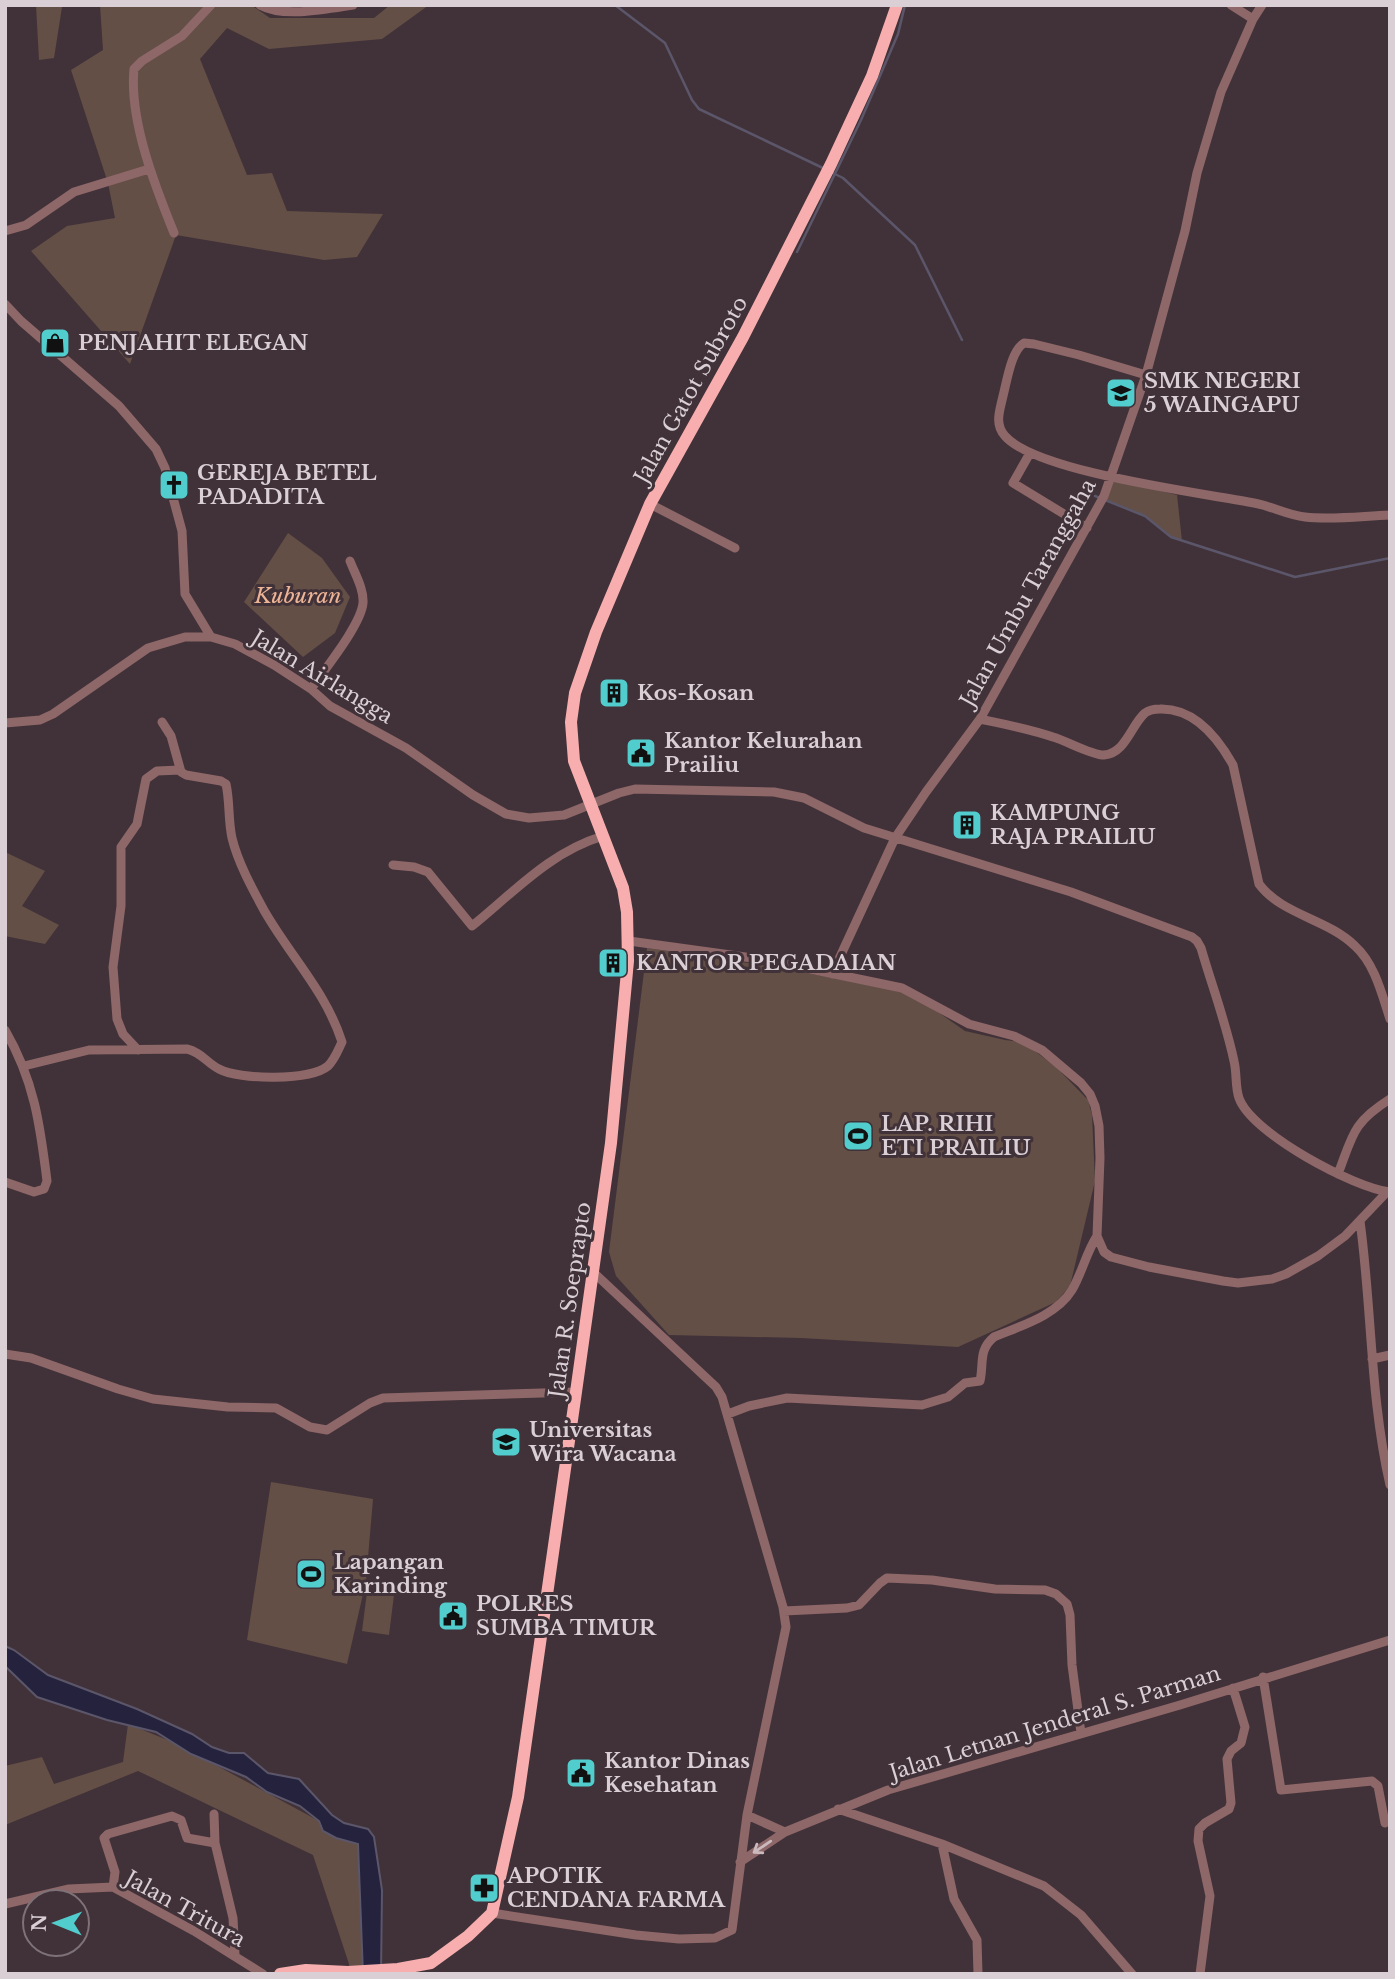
<svg xmlns="http://www.w3.org/2000/svg" width="1395" height="1979" viewBox="0 0 1395 1979" font-family="'Libre Baskerville',serif">
  <style>
    .green { fill: #634f46 }
    .water { fill: #25223d; stroke: #5b566a; stroke-width: 2 }
    .lines { fill: none; stroke-linecap: round; stroke-linejoin: round }
    .stream { stroke: #5b566a; stroke-width: 2.5 }
    .minor { stroke: #8e6768; stroke-width: 9 }
    .highway { stroke: #f8aeaf; stroke-width: 12 }
    .oneway { stroke: #cababe }
    .labels { text-anchor: middle; dominant-baseline: central; stroke-width: 6; stroke-linejoin: round; paint-order: stroke }
    .poi-label { font-size: 21px; font-weight: bold; fill: #d9cfd4; stroke: #413239; text-anchor: start }
    .street-label { font-size: 21px; fill: #d9cfd4; stroke: #413239 }
    .park-label { font-size: 21px; font-style: italic; fill: #eeb496; stroke: #413239 }
  </style>
  <rect width="100%" height="100%" fill="#413239"/>
  <!-- green -->
  <path class="green" d="M36,5H83L62,7L54,58L39,60Z
    M100,5H251L270,18H374L390,5H429L382,39L269,49L227,28L200,59L247,175L272,173L287,211L383,214L357,257L324,260L176,235L130,364L31,251L67,226L115,218L108,183L71,70L103,50Z
    M1110,478L1177,495L1182,541L1171,537L1145,516L1103,499Z
    M288,533L322,558L350,597L335,633L303,657L244,602Z
    M5,852L45,871L22,906L59,925L45,944L5,936Z
    M647,948L762,965L874,985L915,996L965,1031L1005,1040L1023,1042L1056,1067L1088,1100L1092,1115L1095,1181L1070,1286L1056,1302L958,1347L801,1338L669,1335L616,1276L609,1252Z
    M271,1482L373,1499L366,1581L347,1664L247,1640Z
    M367,1592L394,1595L389,1635L362,1631Z
    M128,1724L175,1743L319,1821L336,1837L358,1844L363,1974H349V1964L313,1855L138,1771L5,1825V1766L42,1757L54,1784L123,1762Z"/>
  <!-- water -->
  <path class="water" d="M5,1646L14,1650L48,1675L137,1709L192,1734L212,1747L229,1753H244L268,1773L299,1779L332,1815L344,1823L368,1829L374,1837L382,1890L381,1974H363L358,1844L336,1838L323,1831L319,1821L300,1806L267,1792L246,1777L191,1754L156,1732L107,1720L37,1697L5,1666Z"/>
  <g class="lines">
    <!-- stream -->
    <path class="stream" d="M615,5L665,43L692,100L699,109L825,169
      M831,172L843,178L915,245L962,340
      M797,252L861,120L898,34L905,5
      M1095,496L1145,516L1171,537L1295,577L1390,558"/>
    <!-- minor -->
    <path class="minor" d="M260,5C283,18 327,9 353,5
      M1231,5L1253,19
      M5,231L26,225L74,192L149,169
      M174,233C155,186 129,120 134,69L142,61L182,36L211,5
      M5,304L21,321L119,406L156,449L165,468L182,531L185,594L211,637L235,644L274,665L311,689L330,706L406,748L473,795L506,814L529,818L564,815L619,793L635,789L774,792L804,798L864,828L1071,892L1192,937L1197,941L1201,948C1212,986 1226,1023 1234,1061C1237,1073 1235,1087 1239,1098C1251,1133 1354,1188 1390,1192
      M1146,375L1079,355L1034,344L1024,343C1011,351 1007,381 1003,396C1000,410 994,424 1005,436C1036,472 1202,493 1254,503C1271,506 1287,515 1305,517C1333,520 1362,516 1390,515
      M1030,453L1013,483L1087,528
      M650,504L735,548
      M311,689C324,670 361,625 363,603C364,589 355,574 350,561
      M980,719C1004,724 1030,729 1053,737C1067,741 1091,755 1104,755C1126,753 1131,725 1145,713C1149,710 1155,709 1160,709C1195,708 1218,738 1233,765L1259,884C1282,915 1328,919 1355,946C1375,964 1382,995 1390,1019
      M5,723L40,720L53,714L148,648L185,637H211
      M393,865L414,867L428,872L472,926C514,892 550,852 603,836
      M629,941L767,960L902,988L969,1024L1014,1036L1042,1050L1081,1083L1090,1094L1095,1106L1099,1126L1100,1158L1097,1236L1104,1252L1111,1257L1149,1267L1223,1281L1238,1283L1272,1279L1286,1274L1318,1256L1345,1236L1387,1192
      M832,974L895,838L926,792L980,719L1104,496L1146,375L1185,231L1197,173L1221,92L1253,19L1262,5
      M5,1030C34,1080 40,1124 47,1181L44,1189L34,1192L5,1182
      M138,1050L123,1034L117,1019L113,967L121,906V847L137,824L146,779L157,771L180,770
      M24,1066L89,1050L187,1049C201,1052 207,1063 219,1069C239,1080 310,1081 328,1066C335,1059 338,1050 342,1042C326,992 291,957 265,912C253,890 238,863 232,838C228,820 230,802 226,784L221,781L186,775L181,772L171,736L162,722
      M1338,1174C1353,1135 1352,1123 1390,1099
      M1360,1221C1372,1309 1370,1398 1390,1485
      M5,1354L31,1358L118,1389L153,1399L228,1407L276,1408L310,1427L327,1430L370,1403L383,1398L576,1392
      M1372,1359L1390,1355
      M728,1414L749,1406L787,1398L922,1405L948,1397L965,1383L980,1381C984,1364 978,1350 994,1337C1020,1326 1056,1316 1072,1290C1082,1273 1086,1253 1097,1236
      M784,1611L847,1608L859,1605L880,1583L887,1578L932,1580L995,1589L1045,1590L1056,1594L1067,1604L1070,1615L1072,1665L1081,1733
      M1263,1677L1281,1790L1372,1781L1378,1786L1385,1823
      M838,1809L942,1844L1044,1886L1081,1915L1132,1974
      M214,1814L215,1843L233,1918L235,1955
      M747,1815L785,1832
      M942,1844L954,1899L977,1940L978,1974
      M740,1862L785,1832L888,1790L1180,1705L1390,1640
      M113,1887L115,1872L104,1838L108,1834L172,1816L181,1820L187,1838L215,1843
      M5,1904L69,1889L113,1887L194,1931L263,1974
      M492,1913L636,1935L679,1939L715,1938L732,1930L747,1815L786,1627L783,1607L722,1397L716,1387L593,1272
      M1200,1974L1210,1896L1198,1841L1199,1829L1205,1823L1229,1809L1231,1803L1227,1759L1231,1751L1241,1743L1245,1727L1233,1688"/>
    <!-- highway -->
    <path class="highway" d="M280,1974L306,1970L348,1972L398,1969L431,1963L468,1936L492,1913L518,1797L576,1392L611,1143L628,961L627,912L623,888L574,761L571,722L575,693L596,632L650,504L743,337L831,164L872,76L897,5"/>
  </g>
  <!-- one-way arrows -->
  <defs><path id="oneway-shaft" d="M-6 0H5M1.5-3L5.5 0L1.5 3" fill="none" stroke-width="1.6" stroke-linecap="round" stroke-linejoin="round" transform="scale(1.75)"/></defs>
  <use class="oneway" href="#oneway-shaft" transform="translate(762 1847) rotate(146)"/>
  <!-- icons -->
  <defs>
    <g id="shop-square" transform="scale(1.575)"><rect x="-9" y="-9" width="18" height="18" rx="4" fill="#52cdcd" stroke="#413239"/><path d="M-5-2.5h2.3a2.7 3.5 0 0 1 5.4 0H5L5.5 6h-11ZM-1.5-2.5h3a1.5 2.3 0 0 0-3 0Z" fill="#111"/></g>
    <g id="school-square" transform="scale(1.575)"><rect x="-9" y="-9" width="18" height="18" rx="4" fill="#52cdcd" stroke="#413239"/><path d="M0-5L7-2L0 1L-7-2ZM-4 1L0 2.5L4 1V4Q0 6-4 4Z" fill="#111"/></g>
    <g id="church-square" transform="scale(1.575)"><rect x="-9" y="-9" width="18" height="18" rx="4" fill="#52cdcd" stroke="#413239"/><path d="M-1.2-6h2.4v3.5h3.3v2.4h-3.3V6h-2.4V-.1h-3.3v-2.4h3.3Z" fill="#111"/></g>
    <g id="building-square" transform="scale(1.575)"><rect x="-9" y="-9" width="18" height="18" rx="4" fill="#52cdcd" stroke="#413239"/><path d="M-4-6H4V6H1V3H-1V6H-4ZM-2.5-4.3h1.7v1.8h-1.7ZM.8-4.3h1.7v1.8H.8ZM-2.5-1h1.7V.8h-1.7ZM.8-1h1.7V.8H.8Z" fill="#111"/></g>
    <g id="civic-square" transform="scale(1.575)"><rect x="-9" y="-9" width="18" height="18" rx="4" fill="#52cdcd" stroke="#413239"/><path d="M-.6-6.5H3V-4.5H.6V-3L4-1V1h2V6H-6V1h2V-1L-.6-3ZM-1.2 2.5V6h2.4V2.5Z" fill="#111"/></g>
    <g id="stadium-square" transform="scale(1.575)"><rect x="-9" y="-9" width="18" height="18" rx="4" fill="#52cdcd" stroke="#413239"/><path d="M0-5a6.5 5 0 1 0 0 10a6.5 5 0 1 0 0-10ZM-3.5-1.8h7v3.6h-7Z" fill="#111"/></g>
    <g id="university-square" transform="scale(1.575)"><rect x="-9" y="-9" width="18" height="18" rx="4" fill="#52cdcd" stroke="#413239"/><path d="M0-5L7-2L0 1L-7-2ZM-4 1L0 2.5L4 1V4Q0 6-4 4Z" fill="#111"/></g>
    <g id="pharmacy-square" transform="scale(1.575)"><rect x="-9" y="-9" width="18" height="18" rx="4" fill="#52cdcd" stroke="#413239"/><path d="M-2-6h4v4h4v4h-4v4h-4v-4h-4v-4h4Z" fill="#111"/></g>
  </defs>
  <g fill-rule="evenodd">
    <use href="#shop-square" x="55" y="343"/>
    <use href="#school-square" x="1121" y="393"/>
    <use href="#church-square" x="174" y="485"/>
    <use href="#building-square" x="614" y="693"/>
    <use href="#civic-square" x="641" y="753"/>
    <use href="#building-square" x="967" y="825"/>
    <use href="#building-square" x="613" y="963"/>
    <use href="#stadium-square" x="858" y="1136"/>
    <use href="#university-square" x="506" y="1442"/>
    <use href="#stadium-square" x="311" y="1574"/>
    <use href="#civic-square" x="453" y="1616"/>
    <use href="#civic-square" x="581" y="1773"/>
    <use href="#pharmacy-square" x="484" y="1888"/>
  </g>
  <g class="labels">
    <!-- poi labels -->
    <g class="poi-label">
      <text x="78" y="343">PENJAHIT ELEGAN</text>
      <text x="1144" y="381">SMK NEGERI<tspan x="1144" dy="24">5 WAINGAPU</tspan></text>
      <text x="197" y="473">GEREJA BETEL<tspan x="197" dy="24">PADADITA</tspan></text>
      <text x="637" y="693">Kos-Kosan</text>
      <text x="664" y="741">Kantor Kelurahan<tspan x="664" dy="24">Prailiu</tspan></text>
      <text x="990" y="813">KAMPUNG<tspan x="990" dy="24">RAJA PRAILIU</tspan></text>
      <text x="636" y="963">KANTOR PEGADAIAN</text>
      <text x="881" y="1124">LAP. RIHI<tspan x="881" dy="24">ETI PRAILIU</tspan></text>
      <text x="529" y="1430">Universitas<tspan x="529" dy="24">Wira Wacana</tspan></text>
      <text x="334" y="1562">Lapangan<tspan x="334" dy="24">Karinding</tspan></text>
      <text x="476" y="1604">POLRES<tspan x="476" dy="24">SUMBA TIMUR</tspan></text>
      <text x="604" y="1761">Kantor Dinas<tspan x="604" dy="24">Kesehatan</tspan></text>
      <text x="507" y="1876">APOTIK<tspan x="507" dy="24">CENDANA FARMA</tspan></text>
    </g>
    <!-- street labels -->
    <g class="street-label">
      <text transform="translate(691 390) rotate(-61)">Jalan Gatot Subroto</text>
      <text transform="translate(1028 593) rotate(-61)">Jalan Umbu Taranggaha</text>
      <text transform="translate(322 677) rotate(31)">Jalan Airlangga</text>
      <text transform="translate(570 1300) rotate(-82)">Jalan R. Soeprapto</text>
      <text transform="translate(1055 1723) rotate(-17)">Jalan Letnan Jenderal S. Parman</text>
      <text transform="translate(185 1909) rotate(29)">Jalan Tritura</text>
    </g>
    <!-- park labels -->
    <g class="park-label">
      <text x="298" y="596">Kuburan</text>
    </g>
  </g>
  <!-- border -->
  <rect width="1395" height="1979" fill="none" stroke="#d9cfd4" stroke-width="14"/>
  <!-- north arrow -->
  <g transform="translate(56 1923) rotate(271)"><circle r="33" fill="#413239" stroke="#7e7177" stroke-width="2"/>
  <path d="M0-5L12 26L0 18L-12 26Z" fill="#52cdcd"/>
  <text y="-10" font-size="19" font-weight="bold" text-anchor="middle" fill="#d9cfd4">N</text>
  </g>
</svg>
